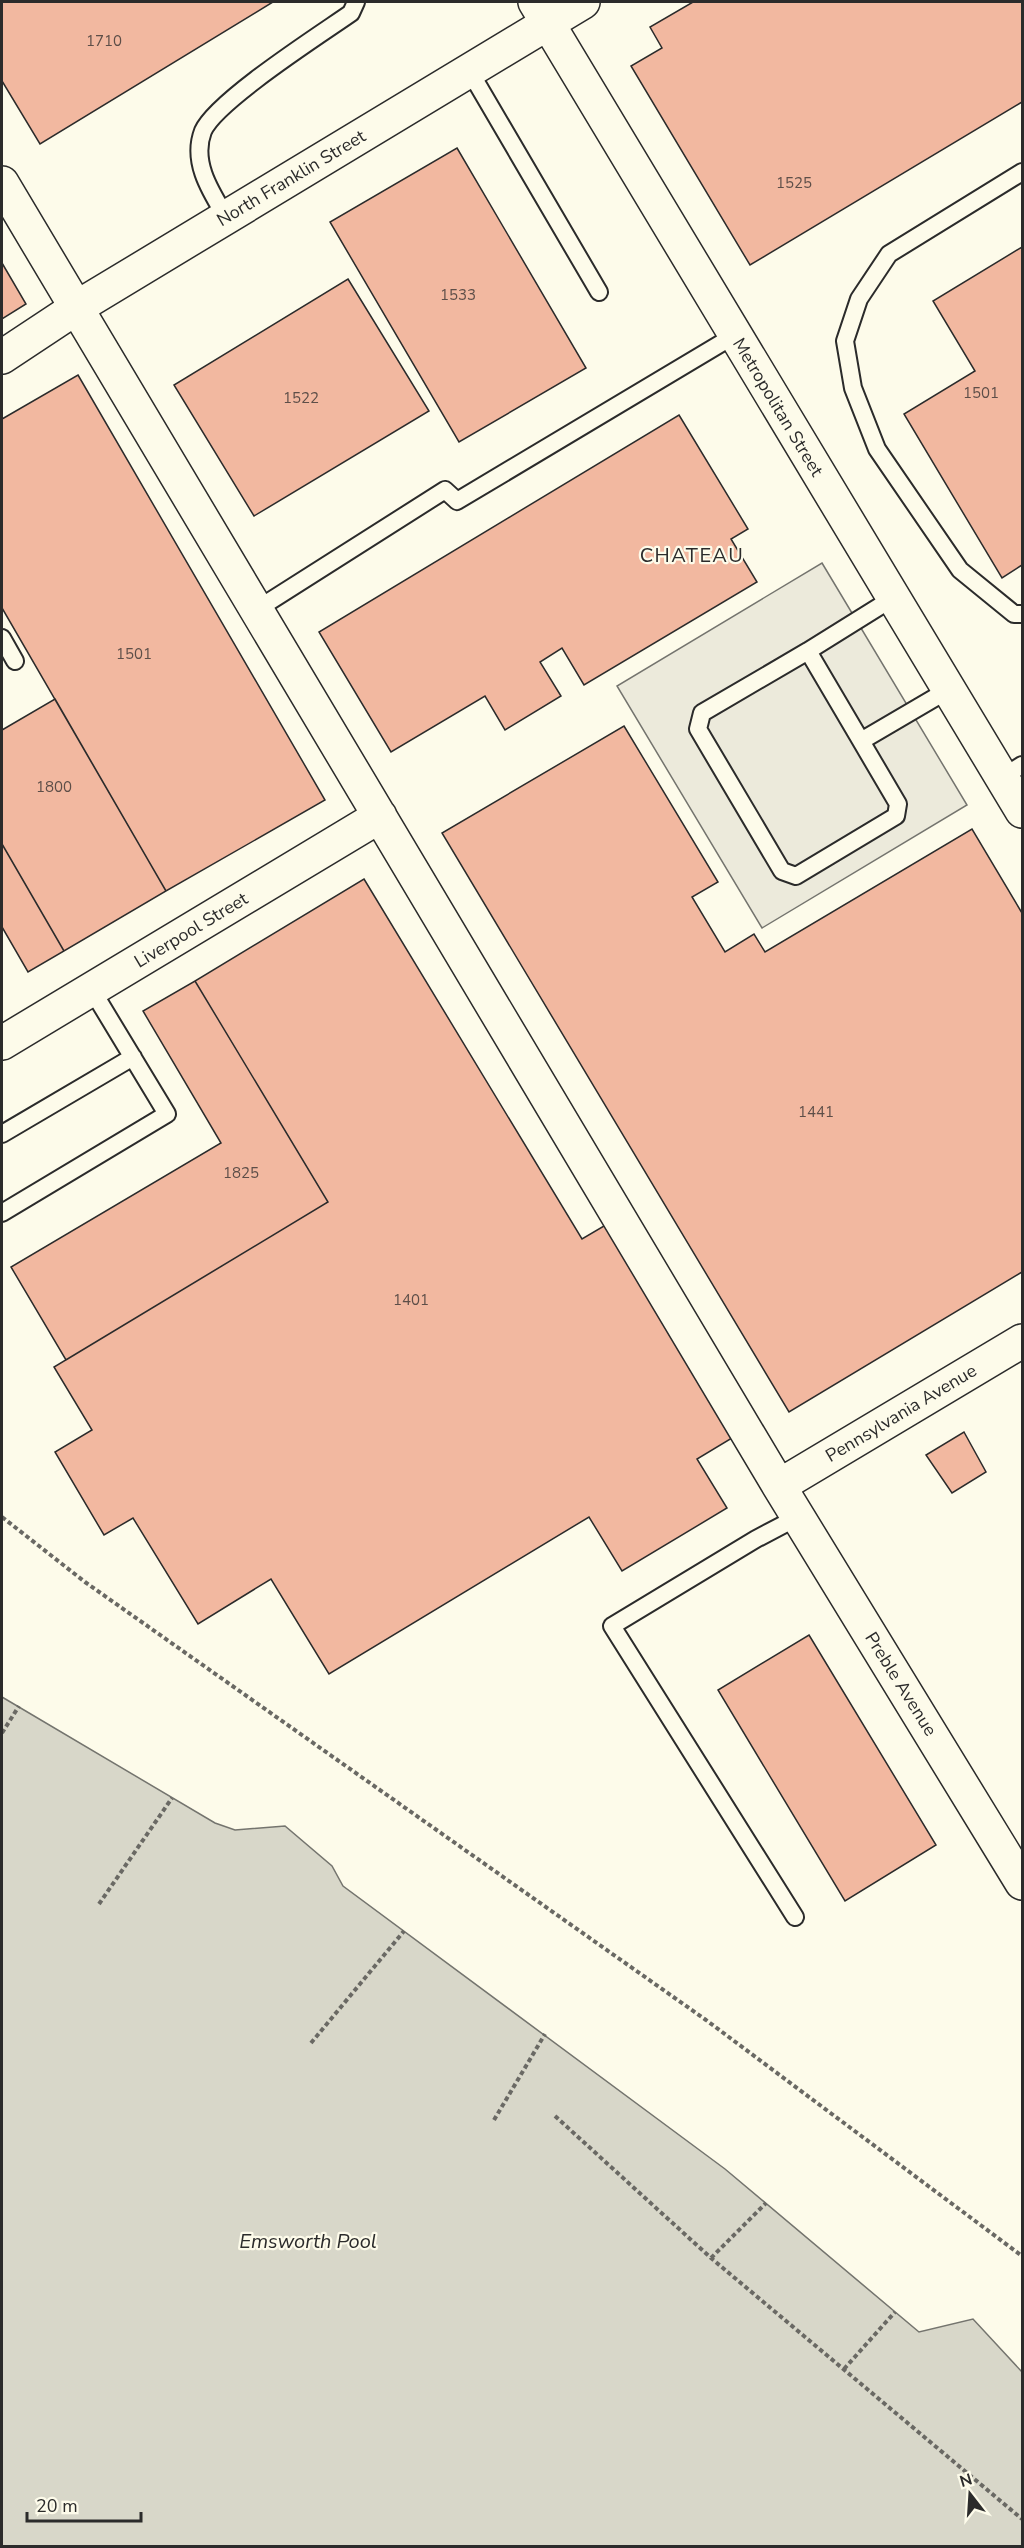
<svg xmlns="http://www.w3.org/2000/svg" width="1024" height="2548" viewBox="0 0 1024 2548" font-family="'Nunito Sans',sans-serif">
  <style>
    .parking { fill: #eceadb; stroke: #74746e; stroke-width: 1.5 }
    .water { fill: #d8d7c9; stroke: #74746e; stroke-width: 1.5 }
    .building { fill: #f2b8a0; stroke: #2b2b2b; stroke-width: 1.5 }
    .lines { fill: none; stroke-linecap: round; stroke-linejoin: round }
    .lane-casing { stroke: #2b2b2b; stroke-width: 20 }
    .street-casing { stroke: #2b2b2b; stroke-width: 36 }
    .path { stroke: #6a6964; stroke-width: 4; stroke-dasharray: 4.5 3; stroke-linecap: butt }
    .lane { stroke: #fdfbea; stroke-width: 16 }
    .street { stroke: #fdfbea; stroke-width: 33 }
    .labels { text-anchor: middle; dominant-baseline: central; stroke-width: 4.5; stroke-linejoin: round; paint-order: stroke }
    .number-label { font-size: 15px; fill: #5d4e48 }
    .street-label { font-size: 18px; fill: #2b2b2b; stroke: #fdfbea }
    .neighbourhood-label { font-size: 20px; letter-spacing: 1.5px; fill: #2b2b2b; stroke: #fdfbea }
    .water-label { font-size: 20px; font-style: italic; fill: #2b2b2b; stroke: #fdfbea }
  </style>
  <rect width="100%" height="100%" fill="#fdfbea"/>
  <!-- parking -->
  <path class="parking" d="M822,563L967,805L762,928L617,686Z"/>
  <!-- water -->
  <path class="water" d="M2,1697L215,1823L235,1830L285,1826L332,1866L343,1886L725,2169L919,2332L973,2319L1022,2372V2546H2Z"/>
  <!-- building -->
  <path class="building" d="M2,2H273L40,144L2,81Z
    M693,2H1022V102L750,265L631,66L662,48L650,27Z
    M457,148L586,368L459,442L330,222Z
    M1022,247V565L1002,578L904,414L975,371L933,301Z
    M2,263L26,304L2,319Z
    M348,279L429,411L254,516L174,385Z
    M78,375L325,800L166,891L2,608V419Z
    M679,415L748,529L731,539L757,582L584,685L562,648L540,662L561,696L505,730L485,696L391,752L319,632Z
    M55,699L166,891L64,951L2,844V730Z
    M624,726L718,882L692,897L725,952L754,934L765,952L972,829L1022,913V1272L789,1412L442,833Z
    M2,844L64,951L28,972L2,927Z
    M364,879L582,1239L609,1223L737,1435L697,1459L727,1508L622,1571L589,1517L329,1674L271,1579L198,1624L133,1518L104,1535L55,1452L92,1430L54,1367L328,1202L195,981Z
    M195,981L328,1202L66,1360L11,1267L221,1143L143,1011Z
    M964,1432L986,1472L952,1493L926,1455Z
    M809,1635L936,1845L845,1901L718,1690Z"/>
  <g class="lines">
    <!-- lane casing -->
    <g class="lane-casing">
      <path id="lane" d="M469,70L599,292
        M1022,172L889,254L859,299L845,341L853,388L877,449L960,570L1014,614H1022
        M226,217C211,192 191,162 203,131C216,101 321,34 351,13L356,2
        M256,610L445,490L457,501L735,335
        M2,638L15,661
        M808,651L893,598
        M861,741L898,804L896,816L796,876L782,871L698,729L702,713L808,651L861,741L948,690
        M1003,777L1022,765
        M2,1134L133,1057
        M2,1213L167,1114L92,990
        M795,1917L612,1626L756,1539L798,1517"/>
    </g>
    <!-- street casing -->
    <g class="street-casing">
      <path id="street" d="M535,2L1022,811
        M2,183L779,1486L1022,1883
        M2,357L76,308L583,2
        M2,1043L380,816
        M779,1486L1022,1341"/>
    </g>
    <!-- path -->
    <path class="path" d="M2,1517L85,1582L706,2020L1022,2256
      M2,1733L19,1706
      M99,1904L172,1798
      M311,2043L404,1931
      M555,2116L711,2258L1022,2519
      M494,2120L545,2034
      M711,2258L766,2203
      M844,2369L895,2312"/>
    <!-- lane -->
    <use href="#lane" class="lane"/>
    <!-- street -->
    <use href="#street" class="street"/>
  </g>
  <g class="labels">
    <!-- number labels -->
    <g class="number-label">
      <text x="104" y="41">1710</text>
      <text x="794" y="183">1525</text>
      <text x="458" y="295">1533</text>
      <text x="981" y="393">1501</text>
      <text x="301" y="398">1522</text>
      <text x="134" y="654">1501</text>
      <text x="54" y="787">1800</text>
      <text x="816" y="1112">1441</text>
      <text x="241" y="1173">1825</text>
      <text x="411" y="1300">1401</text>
    </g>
    <!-- street labels -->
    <g class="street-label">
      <text transform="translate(291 178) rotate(-31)">North Franklin Street</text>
      <text transform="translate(778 407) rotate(59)">Metropolitan Street</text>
      <text transform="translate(191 930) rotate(-31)">Liverpool Street</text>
      <text transform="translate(901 1413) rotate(-31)">Pennsylvania Avenue</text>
      <text transform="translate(901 1684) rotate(58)">Preble Avenue</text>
    </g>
    <!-- neighbourhood labels -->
    <g class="neighbourhood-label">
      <text x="692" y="555">CHATEAU</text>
    </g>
    <!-- water labels -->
    <g class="water-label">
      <text x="308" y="2241">Emsworth Pool</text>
    </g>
  </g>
  <!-- border -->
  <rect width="1024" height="2548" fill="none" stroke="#2b2b2b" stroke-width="6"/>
  <!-- north arrow -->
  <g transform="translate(970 2494) rotate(343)" stroke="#fdfbea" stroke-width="4.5" paint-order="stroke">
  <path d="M0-4.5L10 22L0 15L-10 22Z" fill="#2b2b2b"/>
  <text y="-9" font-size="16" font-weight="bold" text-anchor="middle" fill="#2b2b2b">N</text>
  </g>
  <!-- scale -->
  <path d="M27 2512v9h114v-9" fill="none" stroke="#2b2b2b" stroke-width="3"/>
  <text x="36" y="2512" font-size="18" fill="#2b2b2b" stroke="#fdfbea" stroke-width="4.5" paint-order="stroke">20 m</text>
</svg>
